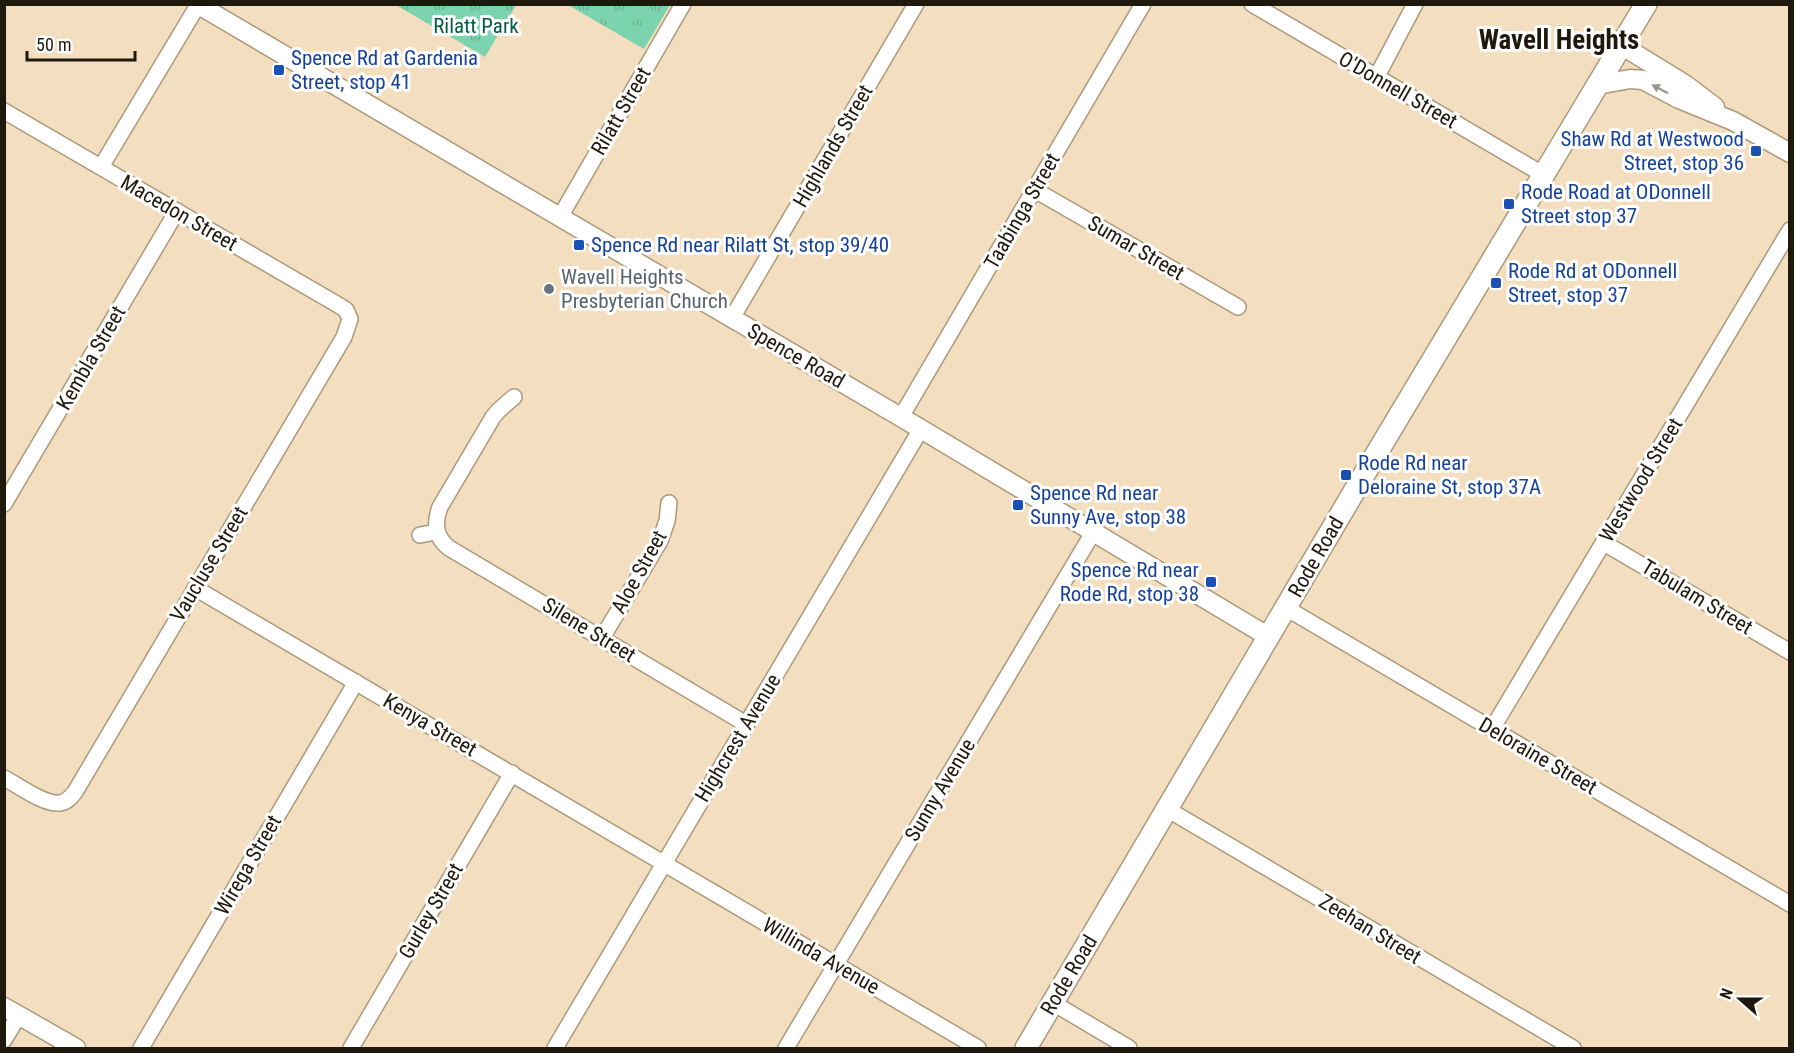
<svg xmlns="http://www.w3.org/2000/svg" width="1794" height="1053" viewBox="0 0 1794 1053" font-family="'Roboto Condensed',sans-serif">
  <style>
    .grass { fill: url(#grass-tufts) }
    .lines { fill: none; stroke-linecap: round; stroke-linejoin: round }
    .minor-casing { stroke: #ac997c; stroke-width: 18 }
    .tertiary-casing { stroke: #ac997c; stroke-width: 21 }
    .secondary-casing { stroke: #ac997c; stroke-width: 24 }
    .minor { stroke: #fff; stroke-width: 15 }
    .tertiary { stroke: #fff; stroke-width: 18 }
    .secondary { stroke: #fff; stroke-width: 21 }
    .oneway { fill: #9a9792 }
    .transit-dot { fill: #1a4fb4; stroke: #fff; stroke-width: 2 }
    .worship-dot { fill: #6b7280; stroke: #fff; stroke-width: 2 }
    .labels { text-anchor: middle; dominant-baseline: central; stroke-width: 6; stroke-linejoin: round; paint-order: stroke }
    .park-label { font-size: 21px; fill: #005d41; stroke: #fff }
    .transit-label { font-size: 21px; fill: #164399; stroke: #fff; text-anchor: start }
    .street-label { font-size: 21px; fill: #1f180d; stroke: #fff }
    .worship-label { font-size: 21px; fill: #5b616d; stroke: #fff; text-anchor: start }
    .district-label { font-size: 27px; font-weight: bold; fill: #1f180d; stroke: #fff }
  </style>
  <defs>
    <pattern id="grass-tufts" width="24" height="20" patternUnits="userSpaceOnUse" patternTransform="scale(1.5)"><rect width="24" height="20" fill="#7bd4ae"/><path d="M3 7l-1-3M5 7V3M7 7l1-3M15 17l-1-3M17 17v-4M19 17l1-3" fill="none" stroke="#6ab594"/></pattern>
  </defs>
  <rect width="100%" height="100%" fill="#f3debf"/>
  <!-- grass -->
  <path class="grass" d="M396,5H516L485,57Z
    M568,5H670L644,49Z"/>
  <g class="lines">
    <!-- minor casing -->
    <g class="minor-casing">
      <path id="minor" d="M1252,4L1544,175
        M1376,78L1415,4
        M4,111L340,306L346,310L350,319L344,337L75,792C71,797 67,802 60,803C44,805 18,785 4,778
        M101,167L198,5
        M1035,190L1238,307
        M560,217L683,4
        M732,318L916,4
        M514,397L499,410L493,417L440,507C434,523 435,537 449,548L746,724
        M901,417L1143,4
        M4,504L177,211
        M420,535L436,532
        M1604,543L1790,652
        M195,588L978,1048
        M1286,608L1790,904
        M602,638L660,541L667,521L669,503
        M1492,729L1790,230
        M1167,809L1573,1048
        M1053,1003L1129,1048
        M4,1040L19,1015
        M141,1048L356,682
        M351,1048L512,773
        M555,1048L921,429
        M786,1048L1094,531"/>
    </g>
    <!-- tertiary casing -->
    <g class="tertiary-casing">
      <path id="tertiary" d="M197,4L921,429L1269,637
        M1621,45L1686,85L1715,107
        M1597,85L1630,79L1643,80L1679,99L1733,121L1790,153
        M4,1007L76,1048"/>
    </g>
    <!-- secondary casing -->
    <g class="secondary-casing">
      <path id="secondary" d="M1026,1048L1378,451L1646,4"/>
    </g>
    <!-- minor -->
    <use href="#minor" class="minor"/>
    <!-- tertiary -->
    <use href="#tertiary" class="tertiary"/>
    <!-- secondary -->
    <use href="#secondary" class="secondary"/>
  </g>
  <!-- one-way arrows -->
  <defs><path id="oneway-solid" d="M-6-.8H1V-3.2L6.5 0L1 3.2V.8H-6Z" transform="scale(1.5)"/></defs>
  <use class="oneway" href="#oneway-solid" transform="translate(1660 89) rotate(-152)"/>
  <!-- markers -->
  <g class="transit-dot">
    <rect x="273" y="64" width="12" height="12" rx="3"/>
    <rect x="1750" y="145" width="12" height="12" rx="3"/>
    <rect x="1503" y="198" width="12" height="12" rx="3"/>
    <rect x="573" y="239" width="12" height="12" rx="3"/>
    <rect x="1490" y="277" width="12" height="12" rx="3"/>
    <rect x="1340" y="469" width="12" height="12" rx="3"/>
    <rect x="1012" y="499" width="12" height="12" rx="3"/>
    <rect x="1205" y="576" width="12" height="12" rx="3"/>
  </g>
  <circle class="worship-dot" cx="549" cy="289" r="6"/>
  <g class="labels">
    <!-- park labels -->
    <g class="park-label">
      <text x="476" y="26">Rilatt Park</text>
    </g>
    <!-- transit labels -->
    <g class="transit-label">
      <text x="291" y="58">Spence Rd at Gardenia<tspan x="291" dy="24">Street, stop 41</tspan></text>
      <text x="1744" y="139" text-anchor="end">Shaw Rd at Westwood<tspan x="1744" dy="24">Street, stop 36</tspan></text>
      <text x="1521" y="192">Rode Road at ODonnell<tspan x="1521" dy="24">Street stop 37</tspan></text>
      <text x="591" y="245">Spence Rd near Rilatt St, stop 39/40</text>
      <text x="1508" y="271">Rode Rd at ODonnell<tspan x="1508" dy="24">Street, stop 37</tspan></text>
      <text x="1358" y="463">Rode Rd near<tspan x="1358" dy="24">Deloraine St, stop 37A</tspan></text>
      <text x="1030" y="493">Spence Rd near<tspan x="1030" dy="24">Sunny Ave, stop 38</tspan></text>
      <text x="1199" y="570" text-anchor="end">Spence Rd near<tspan x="1199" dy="24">Rode Rd, stop 38</tspan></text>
    </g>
    <!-- street labels -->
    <g class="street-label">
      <text transform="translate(1398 90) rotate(30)">O'Donnell Street</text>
      <text transform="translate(621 111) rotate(-60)">Rilatt Street</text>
      <text transform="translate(833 146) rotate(-60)">Highlands Street</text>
      <text transform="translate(1022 211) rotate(-60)">Taabinga Street</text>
      <text transform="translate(179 213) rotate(30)">Macedon Street</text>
      <text transform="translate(1136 248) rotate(30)">Sumar Street</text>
      <text transform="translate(796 356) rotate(30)">Spence Road</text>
      <text transform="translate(91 358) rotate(-60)">Kembla Street</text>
      <text transform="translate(1641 480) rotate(-59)">Westwood Street</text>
      <text transform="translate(1316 557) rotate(-60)">Rode Road</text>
      <text transform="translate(209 564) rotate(-59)">Vaucluse Street</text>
      <text transform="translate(639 572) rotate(-61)">Aloe Street</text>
      <text transform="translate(1697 597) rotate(31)">Tabulam Street</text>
      <text transform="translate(589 630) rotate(31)">Silene Street</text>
      <text transform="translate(430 725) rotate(30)">Kenya Street</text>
      <text transform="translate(738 738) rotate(-59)">Highcrest Avenue</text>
      <text transform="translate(1538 756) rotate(30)">Deloraine Street</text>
      <text transform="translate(940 790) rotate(-59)">Sunny Avenue</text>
      <text transform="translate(248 865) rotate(-60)">Wirega Street</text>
      <text transform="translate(431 911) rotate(-60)">Gurley Street</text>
      <text transform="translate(1370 929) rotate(31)">Zeehan Street</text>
      <text transform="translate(821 956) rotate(30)">Willinda Avenue</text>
      <text transform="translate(1069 975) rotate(-59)">Rode Road</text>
    </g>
    <!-- worship labels -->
    <g class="worship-label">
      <text x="561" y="277">Wavell Heights<tspan x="561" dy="24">Presbyterian Church</tspan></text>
    </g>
    <!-- district labels -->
    <g class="district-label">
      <text x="1559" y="40">Wavell Heights</text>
    </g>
  </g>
  <!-- border -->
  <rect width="1794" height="1053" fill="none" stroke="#1f180d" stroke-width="12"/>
  <!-- north arrow -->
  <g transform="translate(1740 999) rotate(291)" stroke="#ffffff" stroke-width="4.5" paint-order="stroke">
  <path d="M0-4.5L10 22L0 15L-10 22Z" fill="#1f180d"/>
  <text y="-9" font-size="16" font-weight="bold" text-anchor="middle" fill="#1f180d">N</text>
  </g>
  <!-- scale -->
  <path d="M27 51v9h108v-9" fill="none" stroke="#1f180d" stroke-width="3"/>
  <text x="36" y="51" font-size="18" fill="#1f180d" stroke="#ffffff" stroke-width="4.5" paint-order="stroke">50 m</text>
</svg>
